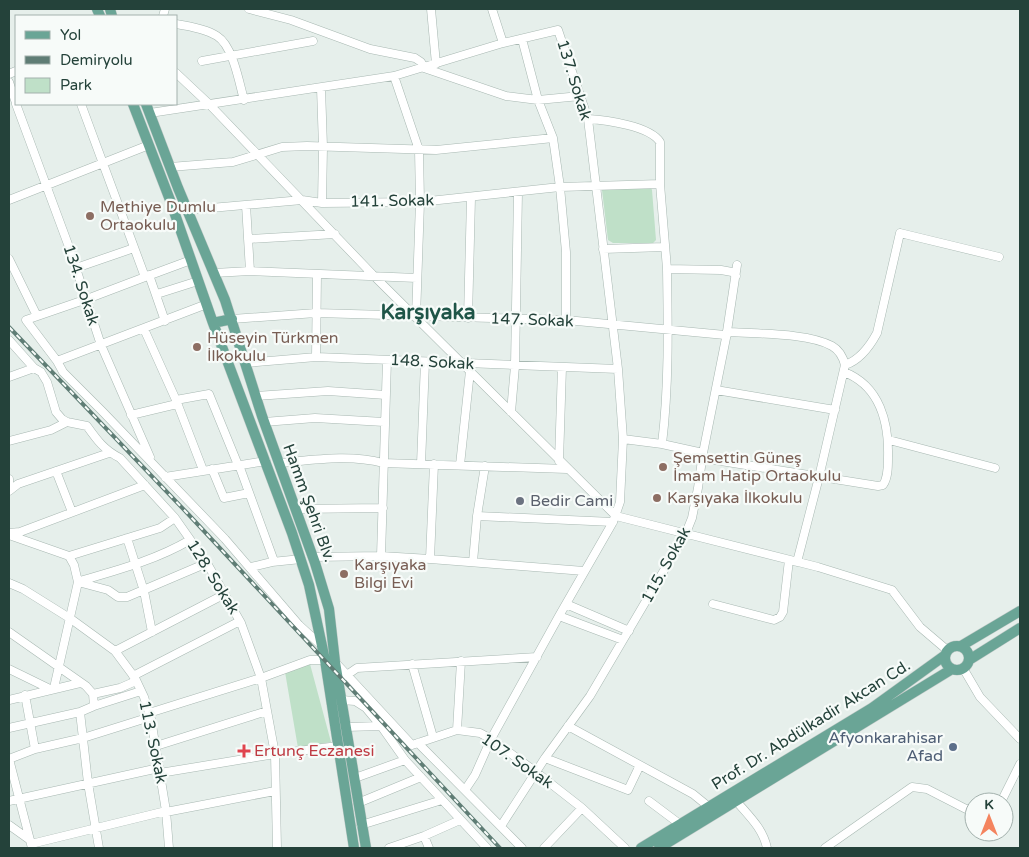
<svg xmlns="http://www.w3.org/2000/svg" width="1029" height="857" viewBox="0 0 1029 857" font-family="'Varela Round',sans-serif">
  <style>
    .green { fill: #bfe0c8 }
    .lines { fill: none; stroke-linecap: round; stroke-linejoin: round }
    .minor-casing { stroke: #a8b8b2; stroke-width: 9 }
    .major-casing { stroke: #c2cac8; stroke-width: 11 }
    .minor { stroke: #fff; stroke-width: 8 }
    .major { stroke: #6aa596; stroke-width: 10 }
    .rail-casing { stroke: #5f7d75; stroke-width: 4 }
    .rail { stroke: #f7fbf9; stroke-width: 2; stroke-dasharray: 5.5; stroke-linecap: butt }
    .education-dot { fill: #8d6e63; stroke: #f7fbf9; stroke-width: 2 }
    .worship-dot { fill: #6b7280; stroke: #f7fbf9; stroke-width: 2 }
    .service-dot { fill: #5c6f8a; stroke: #f7fbf9; stroke-width: 2 }
    .health-dot { fill: #e0444e; stroke: #f7fbf9; stroke-width: 2 }
    .labels { text-anchor: middle; dominant-baseline: central; stroke-width: 4.5; stroke-linejoin: round; paint-order: stroke }
    .street-label { font-size: 16px; fill: #24423a; stroke: #f7fbf9 }
    .education-label { font-size: 16px; fill: #785e54; stroke: #f7fbf9; text-anchor: start }
    .worship-label { font-size: 16px; fill: #5b616d; stroke: #f7fbf9; text-anchor: start }
    .service-label { font-size: 16px; fill: #4e5e75; stroke: #f7fbf9; text-anchor: end }
    .health-label { font-size: 16px; fill: #be3a42; stroke: #f7fbf9; text-anchor: start }
    .district-label { font-size: 21px; font-weight: bold; fill: #1f5548; stroke: #f7fbf9 }
  </style>
  <rect width="100%" height="100%" fill="#e6efeb"/>
  <!-- green -->
  <path class="green" d="M604,188H651L652,190L656,240L653,243H613L608,240L602,190Z
    M310,664L331,742L298,748L285,672Z"/>
  <g class="lines">
    <!-- minor casing -->
    <g class="minor-casing">
      <path id="minor" d="M249,9L291,20L370,49L415,58L421,62L424,68L506,96L538,100L580,96
        M431,9L436,64
        M492,9L503,43
        M163,16L165,9
        M176,24C189,26 206,29 217,36C233,46 239,82 244,100
        M522,39L538,100L553,138L560,187L566,252V320
        M202,61L313,41
        M176,73L209,104L375,277L616,516L818,567L892,590L920,627L947,650
        M9,74L16,71
        M394,76L419,150L420,202L416,317
        M9,82L16,103
        M321,88L323,147L322,203
        M16,104L69,247L101,345L150,457
        M81,104L145,277L87,299L26,320L57,361L63,372L103,412L225,539L299,625L322,646
        M150,113L394,76L503,43L558,30L588,119L618,369L623,439L620,502L613,522L559,616L491,739L475,775L465,790
        M588,119C606,120 650,126 660,142V184L667,269
        M170,167L233,162L282,147L307,146L436,150L553,138
        M9,200L149,145
        M246,205L250,271
        M188,210L302,200L322,203L420,202L560,187L660,184
        M248,239L335,234
        M603,249L664,247
        M9,259L37,316
        M76,268L134,248
        M214,273L250,271L417,278
        M149,275L165,321
        M145,277L191,260
        M157,294L198,281
        M468,318L471,198
        M232,319L316,313L566,320L725,335L731,332C758,334 809,333 832,346C839,350 843,357 845,365L819,477L797,562
        M144,329L176,400L203,470
        M9,340L34,368L41,372L47,382L56,412L62,419L67,422L87,426C97,440 104,450 120,458L175,518L208,565L241,623L261,678L275,754L277,848
        M316,357L317,274
        M57,361L207,304
        M246,363L316,357L618,369
        M845,365C860,360 870,346 877,333L900,233L999,257
        M9,377L34,368
        M716,390L835,410
        M256,396L328,391L386,395
        M176,400L209,394L238,465
        M511,412L515,366L518,192
        M131,415L177,404
        M264,422L315,418L384,422
        M623,439L662,444C669,386 668,328 667,269L721,270L732,272L736,276
        M889,440L995,468
        M9,441L51,430L67,422
        M662,444L703,453
        M702,458L878,486L883,485C888,478 888,467 888,458C889,423 880,386 844,372
        M559,461L562,367
        M279,463C313,460 350,454 383,463L567,469
        M421,464L425,362
        M239,465L274,561
        M460,465L470,371
        M212,469L224,498L249,493
        M56,471L72,512
        M165,477L266,461
        M9,479V485
        M9,491L18,484L109,453
        M296,509L383,508
        M477,516L613,522
        M9,533L20,532L145,485
        M9,535L69,556L74,565L78,582L54,688
        M127,538L144,591L152,632
        M69,556L160,528L175,518
        M381,556L387,360
        M313,557L381,556L430,559L584,571
        M430,559L434,464
        M473,562L477,516L485,466
        M251,567L272,562L301,559
        M80,581C118,570 156,560 190,540
        M78,582L108,590L118,597H127L207,563
        M9,583L23,589L71,619L115,651L135,678L144,697L151,719L166,811L169,848
        M566,604L629,631
        M713,604L774,620L780,617L783,612L789,560
        M559,616L623,640
        M9,632L86,686L93,694
        M115,651L225,594
        M335,662L412,745L457,730L480,733L491,739L536,772L582,808L625,848
        M412,664L433,737
        M963,668L980,697L1020,739
        M9,669L50,689
        M133,676L240,621
        M344,677L357,668L537,657
        M93,694L120,688L136,681
        M25,695L35,749
        M9,700L80,683
        M341,700L355,701L366,708L381,726L405,760L487,848
        M94,706L141,691
        M80,712L88,783L99,848
        M149,713L261,678L310,660H325
        M568,726L693,794L709,807
        M346,727L381,726
        M9,728L80,712L94,706L93,694
        M457,730L461,661
        M418,743L522,848
        M156,746L267,711
        M545,758L628,790L640,765
        M9,759L35,749L83,738L150,717
        M9,759L32,848
        M160,773L275,754L338,746
        M355,778L405,760
        M9,801L159,768
        M649,801L681,825
        M737,802C750,817 763,829 767,848
        M1001,802L1020,764
        M358,803L421,777
        M166,812L275,791
        M9,825L30,840
        M361,825L442,800
        M501,826L545,758L590,696L686,533L692,518L698,488L703,453L726,338L737,265
        M424,836L429,848
        M31,844L166,811
        M389,848L424,836L460,820
        M544,848L582,808
        M825,848L912,787L927,789L966,809L974,808"/>
    </g>
    <!-- major casing -->
    <g class="major-casing">
      <path id="major" d="M97,9L100,16
        M110,9L112,16
        M133,104L170,200L213,323L292,533L309,585L325,660L354,848
        M146,104L178,188L225,300L262,416L315,563L329,609L335,662L366,848
        M213,323L232,319
        M945 658a12 12 0 1 1 24 0a12 12 0 1 1-24 0Z
        M961,646L1020,611
        M969,660L1020,628
        M641,848L872,708L944,656
        M659,848L952,669"/>
    </g>
    <!-- minor -->
    <use href="#minor" class="minor"/>
    <!-- major -->
    <use href="#major" class="major"/>
    <!-- rail casing -->
    <g class="rail-casing">
      <path id="rail" d="M9,327L189,515L500,848"/>
    </g>
    <!-- rail -->
    <use href="#rail" class="rail"/>
  </g>
  <!-- markers -->
  <g class="education-dot">
    <circle cx="90" cy="216" r="5"/>
    <circle cx="197" cy="347" r="5"/>
    <circle cx="663" cy="467" r="5"/>
    <circle cx="657" cy="498" r="5"/>
    <circle cx="344" cy="574" r="5"/>
  </g>
  <circle class="worship-dot" cx="520" cy="501" r="5"/>
  <circle class="service-dot" cx="953" cy="747" r="5"/>
  <path class="health-dot" d="M241.5 743.5h5v5h5v5h-5v5h-5v-5h-5v-5h5z"/>
  <g class="labels">
    <!-- street labels -->
    <g class="street-label">
      <text transform="translate(574 80) rotate(73)">137. Sokak</text>
      <text transform="translate(392 201) rotate(-1)">141. Sokak</text>
      <text transform="translate(81 285) rotate(72)">134. Sokak</text>
      <text transform="translate(532 320) rotate(2)">147. Sokak</text>
      <text transform="translate(432 362) rotate(3)">148. Sokak</text>
      <text transform="translate(309 503) rotate(70)">Hamm Şehri Blv.</text>
      <text transform="translate(666 565) rotate(-61)">115. Sokak</text>
      <text transform="translate(213 577) rotate(58)">128. Sokak</text>
      <text transform="translate(811 725) rotate(-32)">Prof. Dr. Abdülkadir Akcan Cd.</text>
      <text transform="translate(153 742) rotate(78)">113. Sokak</text>
      <text transform="translate(517 761) rotate(35)">107. Sokak</text>
    </g>
    <!-- education labels -->
    <g class="education-label">
      <text x="100" y="207">Methiye Dumlu<tspan x="100" dy="18">Ortaokulu</tspan></text>
      <text x="207" y="338">Hüseyin Türkmen<tspan x="207" dy="18">İlkokulu</tspan></text>
      <text x="673" y="458">Şemsettin Güneş<tspan x="673" dy="18">İmam Hatip Ortaokulu</tspan></text>
      <text x="667" y="498">Karşıyaka İlkokulu</text>
      <text x="354" y="565">Karşıyaka<tspan x="354" dy="18">Bilgi Evi</tspan></text>
    </g>
    <!-- worship labels -->
    <g class="worship-label">
      <text x="530" y="501">Bedir Cami</text>
    </g>
    <!-- service labels -->
    <g class="service-label">
      <text x="943" y="738">Afyonkarahisar<tspan x="943" dy="18">Afad</tspan></text>
    </g>
    <!-- health labels -->
    <g class="health-label">
      <text x="254" y="751">Ertunç Eczanesi</text>
    </g>
    <!-- district labels -->
    <g class="district-label">
      <text x="428" y="312">Karşıyaka</text>
    </g>
  </g>
  <!-- border -->
  <rect width="1029" height="857" fill="none" stroke="#24423a" stroke-width="20"/>
  <!-- legend -->
  <rect x="15" y="15" width="162" height="90" fill="#f7fbf9" stroke="#a3b1ad"/>
  <rect x="25" y="31" width="25" height="8" fill="#6aa596" stroke="#a3b1ad"/>
  <text x="60" y="40" font-size="15" fill="#24423a">Yol</text>
  <rect x="25" y="56" width="25" height="8" fill="#5f7d75" stroke="#a3b1ad"/>
  <text x="60" y="65" font-size="15" fill="#24423a">Demiryolu</text>
  <rect x="25" y="78" width="25" height="15" fill="#bfe0c8" stroke="#a3b1ad"/>
  <text x="60" y="90" font-size="15" fill="#24423a">Park</text>
  <!-- north arrow -->
  <g transform="translate(989 817)"><circle r="24" fill="#f7fbf9" stroke="#a3b1ad"/>
  <path d="M0-4L9 19L0 12L-9 19Z" fill="#f4845f"/>
  <text y="-8" font-size="14" font-weight="bold" text-anchor="middle" fill="#24423a">K</text>
  </g>
</svg>
